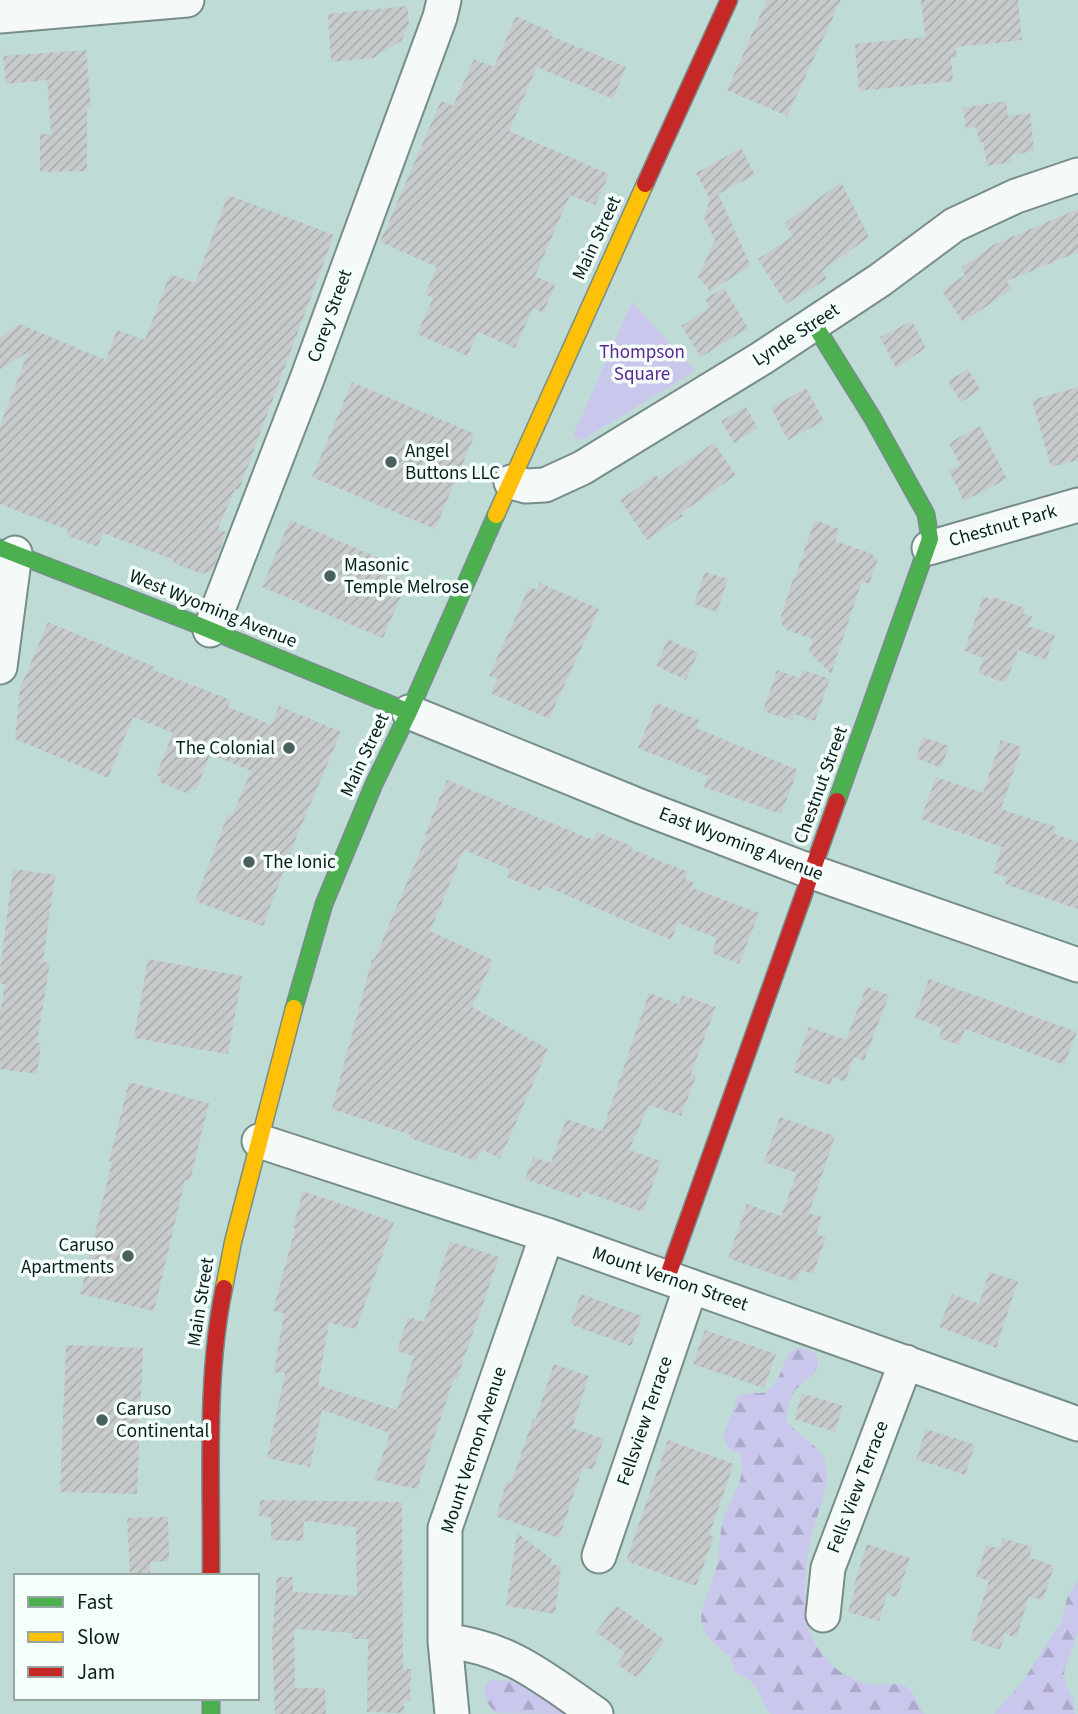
<svg xmlns="http://www.w3.org/2000/svg" width="1078" height="1714" viewBox="0 0 1078 1714" font-family="'Source Sans 3',sans-serif">
  <style>
    .green { fill: #cac7ec }
    .forest { fill: url(#forest-firs) }
    .building { fill: url(#building-hatch) }
    .lines { fill: none; stroke-linecap: round; stroke-linejoin: round }
    .street-casing { stroke: #778d8a; stroke-width: 37 }
    .fast-casing { stroke: #778d8a; stroke-width: 19 }
    .slow-casing { stroke: #778d8a; stroke-width: 19 }
    .jam-casing { stroke: #778d8a; stroke-width: 19 }
    .street { stroke: #f5faf9; stroke-width: 33 }
    .fast { stroke: #4caf50; stroke-width: 16 }
    .slow { stroke: #ffc107; stroke-width: 16 }
    .jam { stroke: #c62828; stroke-width: 16 }
    .poi-dot { fill: #49605c; stroke: #f4fffc; stroke-width: 2.5 }
    .labels { text-anchor: middle; dominant-baseline: central; stroke-width: 7; stroke-linejoin: round; paint-order: stroke }
    .street-label { font-size: 19px; fill: #091e1b; stroke: #f4fffc }
    .park-label { font-size: 19px; fill: #5d2692; stroke: #f4fffc }
    .poi-label { font-size: 19px; fill: #091e1b; stroke: #f4fffc; text-anchor: start }
  </style>
  <defs>
    <pattern id="forest-firs" width="22" height="20" patternUnits="userSpaceOnUse" patternTransform="scale(1.75)"><rect width="22" height="20" fill="#cac7ec"/><path d="M5 1l3.5 6h-7zM16 11l3.5 6h-7z" fill="#acaaca"/></pattern>
    <pattern id="building-hatch" width="6" height="6" patternUnits="userSpaceOnUse" patternTransform="scale(1.75)"><rect width="6" height="6" fill="#c8cbcb"/><path d="M-1 1l2-2M0 6l6-6M5 7l2-2" fill="none" stroke="#aaaeae"/></pattern>
  </defs>
  <rect width="100%" height="100%" fill="#bfdbd6"/>
  <!-- green -->
  <path class="green" d="M632,302L695,371L582,440L573,436Z"/>
  <!-- forest -->
  <path class="forest" d="M798,1348C806,1349 813,1349 817,1357C823,1374 801,1381 794,1392C789,1400 788,1410 786,1419C796,1437 819,1443 825,1461C832,1485 817,1512 812,1534C805,1561 801,1610 811,1635C822,1661 846,1682 876,1685C886,1686 898,1681 907,1687C914,1692 919,1706 924,1714H770C764,1705 759,1690 752,1683C741,1671 734,1680 731,1657C685,1622 703,1614 716,1569C720,1555 719,1539 722,1525C727,1500 750,1479 739,1453L728,1448L723,1437L738,1396C747,1392 751,1394 760,1393C777,1392 782,1366 789,1353Z
    M1078,1579V1631L1064,1672L1065,1682L1074,1701L1075,1714H994L1023,1681L1062,1620L1067,1598Z
    M493,1680L516,1682L565,1714L496,1713C487,1704 482,1696 486,1683Z"/>
  <!-- building -->
  <path class="building" d="M767,0H841L787,116L727,90Z
    M921,0H1018L1022,40L956,47L957,57H951L953,81L859,91L855,44L925,37Z
    M407,6L409,22L402,40L373,58L331,62L328,14Z
    M516,16L552,32L551,36L626,67L613,99L537,67L509,131L609,174L595,205L570,195L535,276L555,285L543,313L533,308L515,348L478,332L467,356L417,334L433,298L425,294L437,267L380,242L441,101L453,106L474,59L494,67Z
    M86,50L91,107H87V171L40,172V134H51L47,80L6,84L3,56Z
    M1006,101L1008,116L1030,113L1034,151L1011,155L1012,162L987,166L983,142H979L976,127L966,129L963,108Z
    M741,148L755,175L718,194L751,266L710,291L698,277L715,240L704,218L710,199L696,173Z
    M841,182L869,237L822,271L827,279L786,304L758,259L793,236L785,223Z
    M228,195L334,235L239,490L235,489L218,529L226,532L213,570L202,574L173,563L174,560L103,533L98,547L66,535L68,530L0,504V426L28,352L0,370V337L19,324L106,360L117,330L145,340L170,274L195,283Z
    M1078,209V252L1007,281L1012,289L963,322L942,291L965,275L961,268L995,244Z
    M724,288L748,328L701,357L681,326L710,308L705,299Z
    M912,321L926,348L896,368L880,337Z
    M968,369L981,390L961,402L948,381Z
    M352,382L475,434L435,529L312,477Z
    M1078,387V460L1051,467L1032,400Z
    M806,388L824,421L788,440L771,408Z
    M746,407L758,428L734,443L721,421Z
    M980,426L1007,479L964,501L949,471L960,465L949,443Z
    M714,443L736,475L681,513L683,516L647,540L620,500L656,475L659,480Z
    M290,520L386,561L382,571L407,582L383,638L262,587Z
    M815,520L839,529L835,541L873,554L872,556L878,559L869,584L862,581L831,674L809,651L813,639L787,630L781,623V616L794,576L795,577Z
    M705,572L728,579L717,612L694,604Z
    M540,583L599,609L549,719L491,693L497,679L489,676L529,587L537,590Z
    M983,596L991,599L993,597L1025,608L1023,613L1032,616L1028,626L1055,635L1046,660L1018,650L1006,683L978,673L984,658L964,651Z
    M48,622L155,667L153,670L231,700L228,707L271,725L279,706L341,732L297,836L263,926L195,901L228,814L232,816L251,771L210,754L196,790L191,789L189,794L159,782L161,777L156,775L173,733L133,717L108,778L15,739L20,688Z
    M668,639L698,653L686,680L656,666Z
    M777,670L800,678L803,670L830,679L815,721L794,714L792,720L763,711Z
    M656,703L699,720L696,728L798,770L781,814L704,787L708,776L638,748Z
    M923,737L949,746L941,768L916,758Z
    M1001,740L1022,747L1001,809L1056,827L1054,834L1078,842V909L1005,884L1007,877L993,873L1002,847L921,819L936,777L983,793Z
    M447,780L593,840L597,832L632,846L631,849L688,872L685,879L694,883L692,888L759,913L739,964L712,953L717,938L678,923L671,940L543,885L541,891L506,877L509,869L464,850L430,931L493,960L472,1007L548,1049L500,1159L482,1149L476,1161L410,1138L411,1135L332,1109L372,959L374,960L427,835L425,834Z
    M13,869L55,875L43,962L50,963L37,1043H41L37,1074L0,1069V1014L5,984H0V970Z
    M148,959L242,976L228,1054L134,1038Z
    M929,979L1077,1032L1064,1065L965,1029L959,1045L939,1038L942,1028L915,1018Z
    M866,987L889,995L864,1061L854,1057L845,1082L833,1077L830,1085L793,1072L809,1027L846,1040Z
    M649,993L679,1004L682,995L716,1007L691,1074L696,1076L681,1116L649,1105L629,1150L661,1161L643,1212L582,1191L580,1198L525,1179L533,1157L551,1163L566,1119L602,1131Z
    M129,1082L209,1103L190,1181L185,1180L154,1311L80,1294L112,1162L109,1161Z
    M780,1117L835,1136L809,1213L822,1217L816,1234L826,1237L813,1274L801,1270L796,1282L728,1258L747,1204L781,1216L797,1173L764,1162Z
    M303,1191L394,1222L356,1329L329,1323L318,1385L397,1410L414,1356L397,1351L408,1317L424,1322L450,1241L499,1257L457,1379L454,1378L417,1489L374,1480L390,1433L322,1410L310,1467L267,1458L285,1373L274,1372L284,1313L273,1311L295,1229L293,1228Z
    M989,1272L1018,1281L996,1348L939,1327L952,1294L979,1304Z
    M581,1294L642,1316L631,1346L570,1324Z
    M705,1330L776,1354L764,1388L693,1364Z
    M66,1345L143,1348L137,1494L60,1492Z
    M554,1364L589,1376L572,1428L604,1439L593,1470L583,1467L559,1538L496,1516L507,1481L511,1483L533,1419L535,1420Z
    M802,1393L843,1406L835,1432L794,1419Z
    M926,1429L975,1445L965,1475L916,1459Z
    M668,1440L734,1464L709,1535L714,1537L696,1586L626,1561Z
    M260,1500L402,1502L403,1669H411L410,1701H404V1713L367,1712L368,1639H352L353,1633L294,1629L295,1688H325L326,1714H275L272,1640L277,1577H293V1592L357,1596L356,1527L304,1521L303,1541L271,1540V1517L259,1516Z
    M168,1517L169,1561L150,1562V1576H130L127,1518Z
    M517,1533L552,1559L550,1564L561,1566L555,1614L506,1606Z
    M1003,1538L1032,1547L1029,1557L1054,1566L1043,1600L1029,1596L1016,1638L1005,1634L1000,1650L970,1640L989,1581L976,1577L986,1545L1000,1549Z
    M867,1544L910,1558L897,1598L887,1594L879,1621L848,1612L856,1586L854,1585Z
    M616,1605L665,1640L637,1678L617,1664L625,1653L596,1632Z"/>
  <g class="lines">
    <!-- street casing -->
    <g class="street-casing">
      <path id="street" d="M0,16L187,0
        M511,482L526,486L545,485L582,468L762,358L880,280L954,225L1016,196L1078,175
        M929,548L1078,505
        M210,630L307,379L440,17L444,0
        M0,667L15,553
        M409,712L642,807L812,872L1078,965
        M259,1141L547,1235L1078,1424
        M599,1556L691,1286
        M823,1615L828,1568L906,1362
        M445,1641C509,1647 545,1679 596,1714
        M452,1714L445,1641V1528L547,1235"/>
    </g>
    <!-- fast casing -->
    <g class="fast-casing">
      <path id="fast" d="M814,324L872,417L926,514L930,539L837,801
        M0,548L188,621L409,712
        M294,1008L324,904L374,784L409,712L496,515
        M211,1698V1714"/>
    </g>
    <!-- slow casing -->
    <g class="slow-casing">
      <path id="slow" d="M496,515L645,184
        M224,1288L233,1242L294,1008"/>
    </g>
    <!-- jam casing -->
    <g class="jam-casing">
      <path id="jam" d="M645,184L729,0
        M667,1278L837,801
        M211,1576C212,1482 205,1379 224,1288"/>
    </g>
    <!-- street -->
    <use href="#street" class="street"/>
    <!-- fast -->
    <use href="#fast" class="fast"/>
    <!-- slow -->
    <use href="#slow" class="slow"/>
    <!-- jam -->
    <use href="#jam" class="jam"/>
  </g>
  <!-- markers -->
  <g class="poi-dot">
    <circle cx="391" cy="462" r="7"/>
    <circle cx="330" cy="576" r="7"/>
    <circle cx="289" cy="748" r="7"/>
    <circle cx="249" cy="862" r="7"/>
    <circle cx="128" cy="1256" r="7"/>
    <circle cx="102" cy="1420" r="7"/>
  </g>
  <g class="labels">
    <!-- street labels -->
    <g class="street-label">
      <text transform="translate(597 238) rotate(-65)">Main Street</text>
      <text transform="translate(330 316) rotate(-70)">Corey Street</text>
      <text transform="translate(796 335) rotate(-33)">Lynde Street</text>
      <text transform="translate(1003 526) rotate(-16)">Chestnut Park</text>
      <text transform="translate(213 609) rotate(22)">West Wyoming Avenue</text>
      <text transform="translate(365 755) rotate(-65)">Main Street</text>
      <text transform="translate(821 785) rotate(-70)">Chestnut Street</text>
      <text transform="translate(741 844) rotate(21)">East Wyoming Avenue</text>
      <text transform="translate(670 1279) rotate(19)">Mount Vernon Street</text>
      <text transform="translate(201 1302) rotate(-81)">Main Street</text>
      <text transform="translate(645 1421) rotate(-71)">Fellsview Terrace</text>
      <text transform="translate(474 1450) rotate(-72)">Mount Vernon Avenue</text>
      <text transform="translate(858 1487) rotate(-69)">Fells View Terrace</text>
    </g>
    <!-- park labels -->
    <g class="park-label">
      <text x="642" y="352">Thompson<tspan x="642" dy="22">Square</tspan></text>
    </g>
    <!-- poi labels -->
    <g class="poi-label">
      <text x="405" y="451">Angel<tspan x="405" dy="22">Buttons LLC</tspan></text>
      <text x="344" y="565">Masonic<tspan x="344" dy="22">Temple Melrose</tspan></text>
      <text x="275" y="748" text-anchor="end">The Colonial</text>
      <text x="263" y="862">The Ionic</text>
      <text x="114" y="1245" text-anchor="end">Caruso<tspan x="114" dy="22">Apartments</tspan></text>
      <text x="116" y="1409">Caruso<tspan x="116" dy="22">Continental</tspan></text>
    </g>
  </g>
  <!-- legend -->
  <rect x="14" y="1574" width="245" height="126" fill="#f4fffc" stroke="#96a5a2" stroke-width="2"/>
  <rect x="28" y="1597" width="35" height="10" fill="#4caf50" stroke="#96a5a2" stroke-width="2"/>
  <text x="77" y="1609" font-size="21" fill="#091e1b">Fast</text>
  <rect x="28" y="1632" width="35" height="10" fill="#ffc107" stroke="#96a5a2" stroke-width="2"/>
  <text x="77" y="1644" font-size="21" fill="#091e1b">Slow</text>
  <rect x="28" y="1667" width="35" height="10" fill="#c62828" stroke="#96a5a2" stroke-width="2"/>
  <text x="77" y="1679" font-size="21" fill="#091e1b">Jam</text>
</svg>
